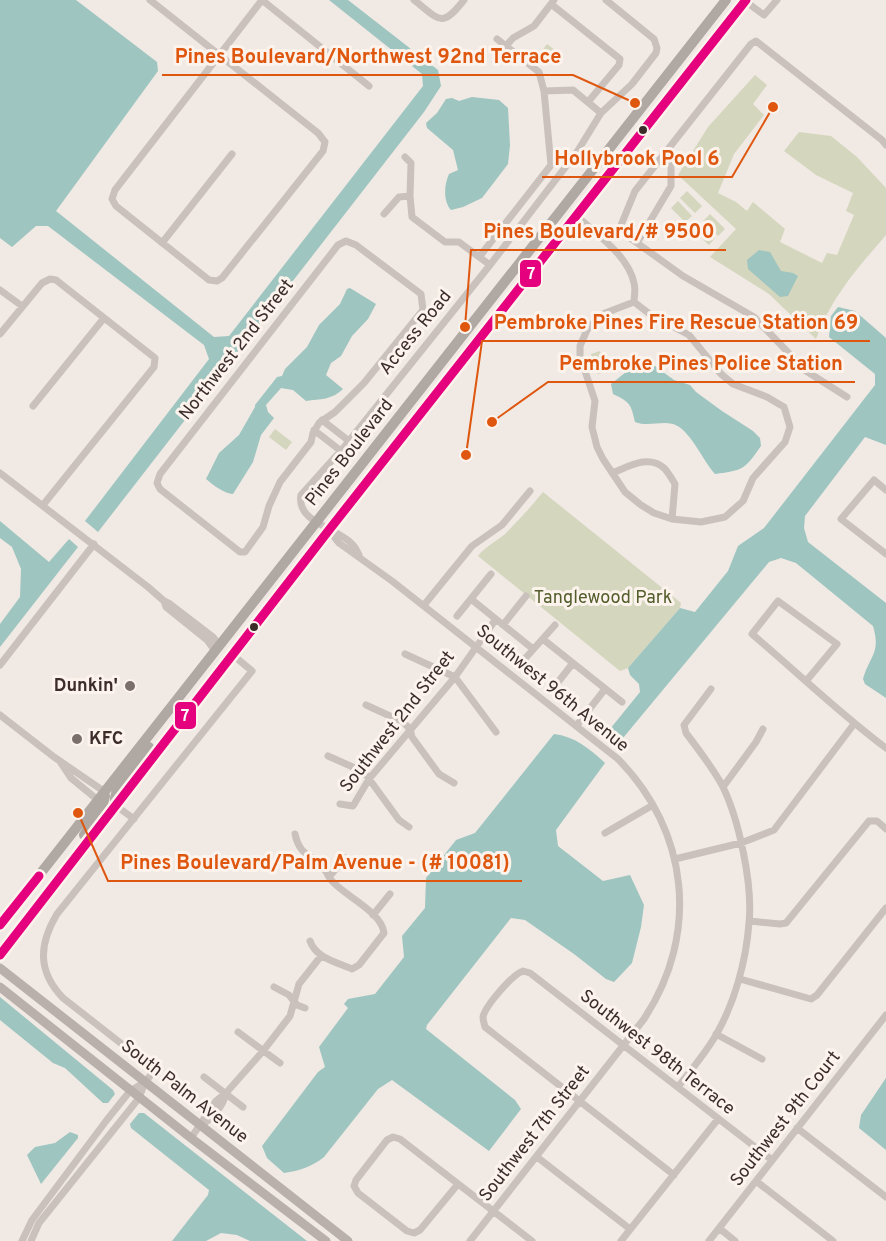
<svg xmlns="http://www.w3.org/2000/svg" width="886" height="1241" viewBox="0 0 886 1241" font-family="Overpass,sans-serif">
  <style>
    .green { fill: #d4d6bd }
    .water { fill: #9ec5c0 }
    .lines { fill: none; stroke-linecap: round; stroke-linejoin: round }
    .minor { stroke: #cac1bc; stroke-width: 7 }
    .major { stroke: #b9afab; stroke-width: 9 }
    .highway { stroke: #afa8a3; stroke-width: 10 }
    .bus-1-casing { stroke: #fcf3ed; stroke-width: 14 }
    .bus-1 { stroke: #e5007d; stroke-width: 9 }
    .bus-dot { fill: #3c2d2a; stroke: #fcf3ed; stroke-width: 2 }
    .poi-dot { fill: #7b6f6b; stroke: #fcf3ed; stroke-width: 2 }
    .labels { text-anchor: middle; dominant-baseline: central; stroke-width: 6; stroke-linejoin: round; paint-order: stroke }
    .street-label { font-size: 18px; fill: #3c2d2a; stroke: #fcf3ed }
    .park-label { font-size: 18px; fill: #525d2b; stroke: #fcf3ed }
    .poi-label { font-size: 18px; font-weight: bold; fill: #3c2d2a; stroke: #fcf3ed; text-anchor: end }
    .leader { fill: none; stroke: #df570e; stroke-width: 2 }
    .callout-dot { fill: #df570e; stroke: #fcf3ed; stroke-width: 2 }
    .callout-label { font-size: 20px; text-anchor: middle; font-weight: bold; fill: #df570e; stroke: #fcf3ed; stroke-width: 6; stroke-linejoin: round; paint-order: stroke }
    .line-badge { stroke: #fcf3ed; stroke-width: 2 }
    .badge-label { font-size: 16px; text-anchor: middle; font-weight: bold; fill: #fff }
  </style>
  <rect width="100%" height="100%" fill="#f0e9e4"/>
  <!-- green -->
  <path class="green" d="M547,44L564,57L558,65L541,52Z
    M755,75L767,85L753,104L764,115L734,154L718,193L736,202L747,211L753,202L785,229L780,242L822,263L827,253L837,255L854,215L846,211L853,193L816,175L784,151L799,132L831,136L857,157L886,188V235C856,270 833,295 816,339L769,294L710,257L736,229L678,175L708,127Z
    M687,191L702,206L695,213L680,198Z
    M678,201L692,216L685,222L671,208Z
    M710,214L725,229L718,236L703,221Z
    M701,224L715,238L709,245L694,231Z
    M600,351L607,371L598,374L591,354Z
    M275,429L292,442L286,450L269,437Z
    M543,492L681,603L680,608L628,668L620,671L478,556C485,547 495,542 504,535C518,521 531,507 543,492Z"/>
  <!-- water -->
  <path class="water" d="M0,0H76L157,62L158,71L56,211L214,337L229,336L423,86L422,74L329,0H348L438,70L441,86L424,112L98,532L85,521L209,359L204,345L48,226H36L12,247L0,238Z
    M472,97L499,100L508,108L510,145L508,164L482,198L463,207L451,210C443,201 444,185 449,174L458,170L453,150L427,128L426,123L437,113L446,99L452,98L459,101Z
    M759,250L770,252L781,271L793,273L798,276L788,296L780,297L748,269L747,260Z
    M350,288L376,304L368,319L352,336L341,356L331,363L326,375L343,389C332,400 320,399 306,401L293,390L281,388L266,405L268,412L274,418L261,435L253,462L233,494C225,494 213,485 206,479L219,453L239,435L255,407V405L277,377L282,376L285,369L307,347L319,325L340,304L347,289Z
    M838,307L855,311L886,338V445L865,437L805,516L804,528L808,542L886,603V698L865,684L863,679C870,655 881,653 873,626L796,563L781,558L769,562L618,744L606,734L640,692L639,684L630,675L628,668L680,608L695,612L728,571L738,546L764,528L875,385V374L829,337L831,316Z
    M645,362L651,363L674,380L690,385L696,392L722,411L753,431L760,438L761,446C744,470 744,470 715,474C703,461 690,429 673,424C660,421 648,427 635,422C631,404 630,402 613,394L611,384L626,372Z
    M0,521L49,562L69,539L78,547L0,647V624L20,597L21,569L12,547L0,538Z
    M554,734C574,736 590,749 605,763L556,830L558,846L603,881L630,875L644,905L641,927L632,963L614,982L606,979L574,954L525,920L511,918L427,1025L426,1029L515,1100L521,1109L489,1151L392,1080L378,1089L324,1157C313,1166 299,1171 284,1173L267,1158L262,1146L318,1072L325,1067L319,1047L348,1008L344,1004L348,999L375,994L404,957L402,936L425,908L426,878L456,840L475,833Z
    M0,997L113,1090L115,1094L108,1103H103L65,1068L53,1063L0,1020Z
    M886,1078V1150L859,1128L861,1115Z
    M139,1113H144L307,1241H250L237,1235L221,1233L206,1241H172L208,1195L209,1190L131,1128L130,1124Z
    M70,1132L78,1135V1138L41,1184L27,1155L35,1147L55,1143Z"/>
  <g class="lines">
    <!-- minor -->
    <path class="minor" d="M150,0L318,133L325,142L323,151L222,278L217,281L209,280L116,206L112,199L115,190L262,0
      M262,0L369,86
      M414,0C440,20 441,29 464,0
      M745,1L764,15L777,0
      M551,4L620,59L619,65L588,102
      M497,39L539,72L544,91L573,90L601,113
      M506,46L513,38L534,26L554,0
      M405,157L411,163L410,196L412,217L445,242H459L490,265
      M384,214L399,197L410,196
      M577,216C597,235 628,255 634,283C636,289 634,296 634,302L651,315L689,335L721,374L733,384L767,397L784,407L790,427L785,442L753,478L743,501L725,517L701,522L672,519L654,513L641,505L625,492L603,459L597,447L592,427L595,401L580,356V346L587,330L600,315L634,302
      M346,241L356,245L421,294L423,310L364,383L335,412L319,423L313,433L311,442L280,482L269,506L263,527L245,552H240L160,489L157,483L160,474L338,245Z
      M162,243L232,154
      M637,243L671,186V167L663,155
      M480,256L551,165L544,91
      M0,290L22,306
      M0,334L42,283L50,279L56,280L155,358L154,367L43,505
      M847,397L806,371L754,317L683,276L619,230L635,191L751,44L756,41L882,140L886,145
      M33,406L104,318
      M322,420L349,441
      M314,430L341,451
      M0,473L148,587L164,601L166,607L207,640L215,651
      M612,473C628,467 648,454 664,468C668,472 672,479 675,484L672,519
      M886,490L874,480L841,519L886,554
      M329,530L339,543L392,581L618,759C689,831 700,934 644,1019L470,1241
      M359,555C357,551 355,546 351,543C336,528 296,522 301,495L345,446L490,265L577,152L601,113L632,84L656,53L657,48L654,39L606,0
      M471,599L533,649
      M164,601L170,604L213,637L220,646
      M424,605L472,546L502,525L530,491
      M457,616L491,574
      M503,625L526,596
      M544,640L622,702
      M405,654L455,677L496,732
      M522,662L555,625
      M0,665L94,544
      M807,680L837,644L778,601L752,634C797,672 839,713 886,748
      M555,686L573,663
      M366,705L403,722L410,729L412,737L439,774L454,783
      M0,715L54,757L105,792
      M577,725L605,689
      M328,756L364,772L399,820L409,827
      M61,763L71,778L99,801
      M723,787L756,742L763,729
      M340,804L353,806L369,779L455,677L496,619
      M115,805L134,819
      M605,833L653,805
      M295,834C300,857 311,853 324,869C327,872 328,877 332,881C345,896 382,912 384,933L359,965L352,969C336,962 316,958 310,941
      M675,859L741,843L774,830L854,724
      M329,877L345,858
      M373,915L390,894
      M750,921L780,924L786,923L869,821H877L886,829
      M740,979L811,999L817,995L886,908
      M274,987L289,995L297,1005L305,1008
      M238,1032L280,1063
      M716,1034L762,1059
      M204,1077L243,1107
      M678,1087C691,1070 705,1054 716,1035C735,1002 746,961 749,923C753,885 739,819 722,785C712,767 699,750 686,733L684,725L711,689
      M200,1125C211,1121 224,1105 226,1093
      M797,1128L886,1197
      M191,1138L216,1101L226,1093L263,1051L290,1016L299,984L321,956
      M537,1157L630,1229
      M674,1175L485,1027C484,1023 483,1020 483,1017C485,1006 513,974 523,971L530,973L772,1160
      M756,1181L833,1241
      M458,1184L420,1230L414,1233L407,1231L358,1193L354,1186L356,1180L387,1140L393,1137L400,1139L532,1241
      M719,1228L735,1241
      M22,1241L32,1220L106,1121L130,1091L145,1082
      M31,1241L39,1223L139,1098L145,1082L155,1070L63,998C37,971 39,944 57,914L252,671L233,655
      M621,1241L718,1119
      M709,1241L886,1015"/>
    <!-- major -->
    <path class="major" d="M0,968L348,1241
      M0,987L191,1138L326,1241"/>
    <!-- highway -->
    <path class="highway" d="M115,804V798L117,790L149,747
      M84,835L102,808L105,796
      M0,925L726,0
      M0,955L329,530L746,0"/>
    <!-- bus-1 casing -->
    <g class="bus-1-casing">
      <path id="bus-1" d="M0,925L39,876
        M0,955L329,530L746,0"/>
    </g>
    <!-- bus-1 -->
    <use href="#bus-1" class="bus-1"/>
  </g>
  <!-- markers -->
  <g class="bus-dot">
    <circle cx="643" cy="130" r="5"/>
    <circle cx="254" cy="627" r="5"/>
  </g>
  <g class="poi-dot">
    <circle cx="130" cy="686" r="6"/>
    <circle cx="77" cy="739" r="6"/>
  </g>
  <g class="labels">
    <!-- street labels -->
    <g class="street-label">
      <text transform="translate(416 333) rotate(-51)">Access Road</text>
      <text transform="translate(237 350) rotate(-52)">Northwest 2nd Street</text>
      <text transform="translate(350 453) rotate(-52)">Pines Boulevard</text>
      <text transform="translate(552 689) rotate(39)">Southwest 96th Avenue</text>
      <text transform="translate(398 722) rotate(-52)">Southwest 2nd Street</text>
      <text transform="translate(657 1053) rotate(38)">Southwest 98th Terrace</text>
      <text transform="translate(184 1092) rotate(38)">South Palm Avenue</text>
      <text transform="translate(786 1119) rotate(-52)">Southwest 9th Court</text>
      <text transform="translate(535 1134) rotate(-52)">Southwest 7th Street</text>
    </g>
    <!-- park labels -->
    <g class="park-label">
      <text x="603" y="598">Tanglewood Park</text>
    </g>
    <!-- poi labels -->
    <g class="poi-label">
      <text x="118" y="686">Dunkin'</text>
      <text x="89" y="739" text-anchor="start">KFC</text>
    </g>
  </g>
  <!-- callouts -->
  <path class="leader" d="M635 103L573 75H162M773 107L732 177H542M465 327L471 250H726M466 455L482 341H870M492 422L548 382H855M78 813L108 881H522"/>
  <g class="callout-dot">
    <circle cx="635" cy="103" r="6"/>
    <circle cx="773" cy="107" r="6"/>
    <circle cx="465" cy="327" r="6"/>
    <circle cx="466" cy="455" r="6"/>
    <circle cx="492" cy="422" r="6"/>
    <circle cx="78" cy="813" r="6"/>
  </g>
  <g class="callout-label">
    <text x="368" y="63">Pines Boulevard/Northwest 92nd Terrace</text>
    <text x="637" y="165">Hollybrook Pool 6</text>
    <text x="599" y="238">Pines Boulevard/# 9500</text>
    <text x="676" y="329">Pembroke Pines Fire Rescue Station 69</text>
    <text x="701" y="370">Pembroke Pines Police Station</text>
    <text x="315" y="869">Pines Boulevard/Palm Avenue - (# 10081)</text>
  </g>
  <g class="line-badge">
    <rect x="519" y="259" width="23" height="29" rx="6" fill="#e5007d"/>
    <rect x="174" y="701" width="23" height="29" rx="6" fill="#e5007d"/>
  </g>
  <g class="badge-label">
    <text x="531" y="279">7</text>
    <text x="185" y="721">7</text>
  </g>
</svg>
